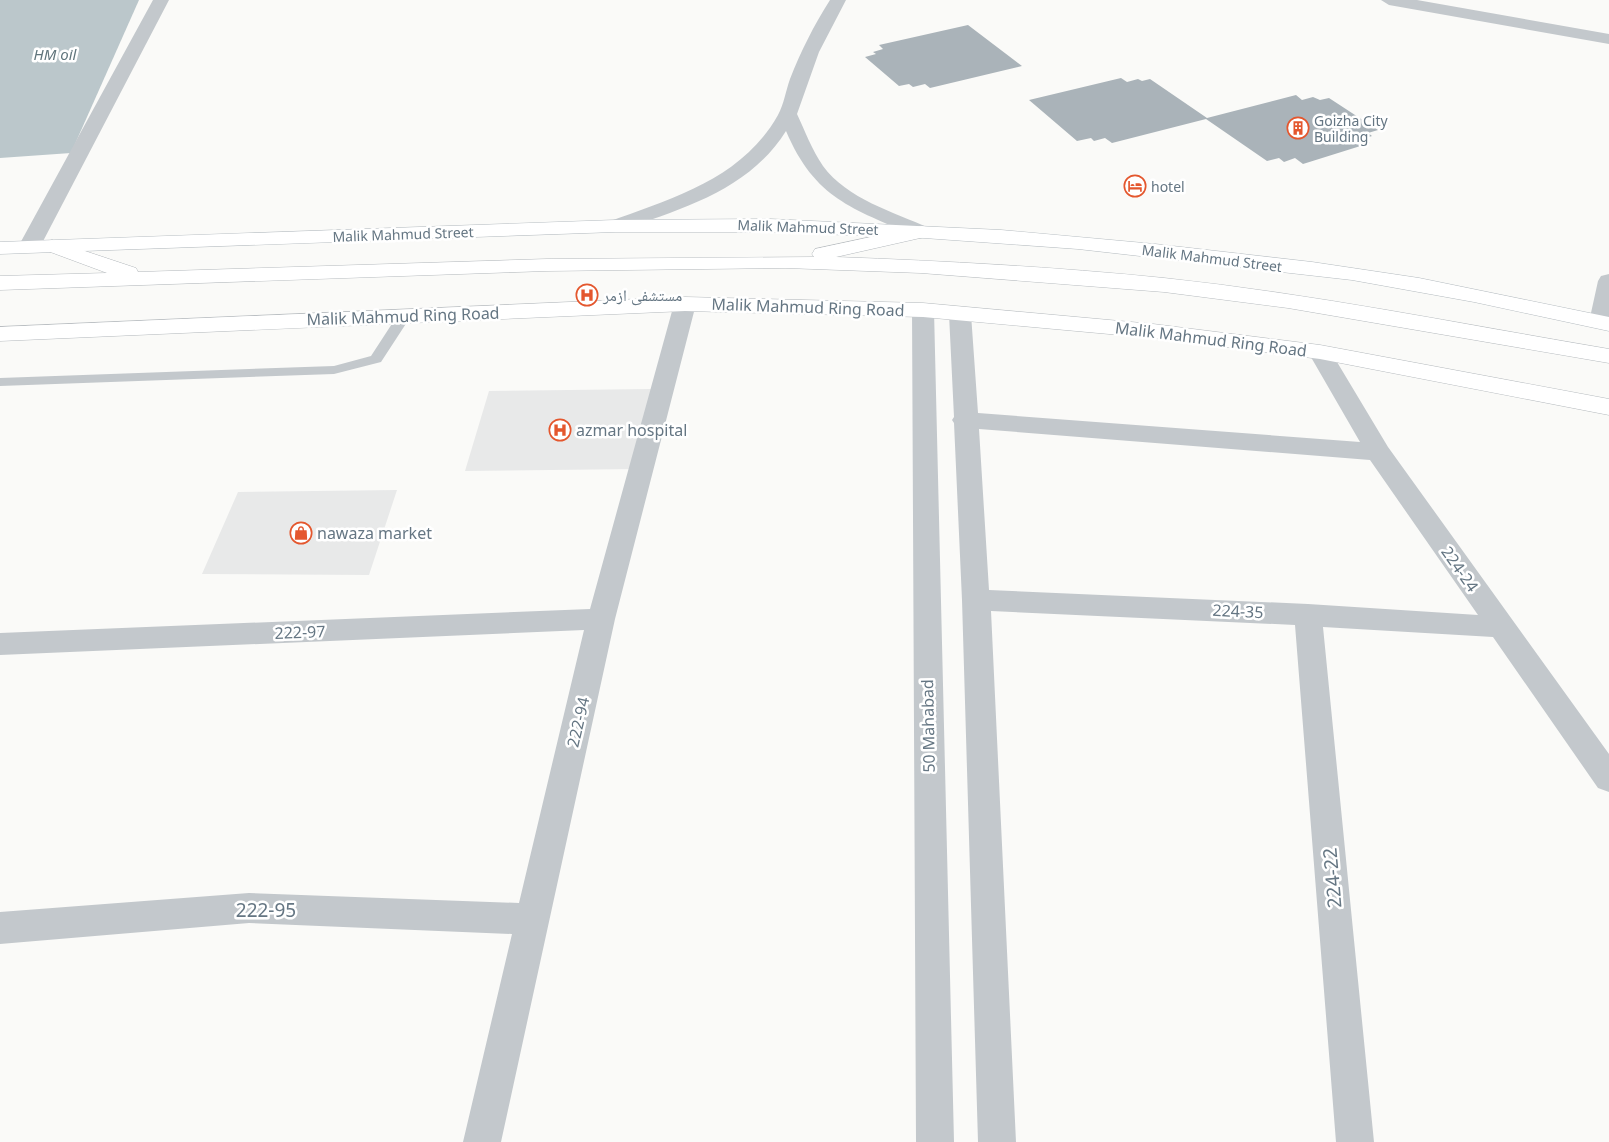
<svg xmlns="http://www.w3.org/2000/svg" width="1609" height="1142" viewBox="0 0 1609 1142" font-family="'Noto Sans','Noto Naskh Arabic',sans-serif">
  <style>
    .built { fill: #e8e9e9 }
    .water { fill: #bbc7cb }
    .building { fill: #aab3b9 }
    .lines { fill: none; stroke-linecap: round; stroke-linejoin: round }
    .secondary-casing { stroke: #b3babf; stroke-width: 1 }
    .trunk-casing { stroke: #b4b9bd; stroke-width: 1 }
    .service { fill: #c3c8cc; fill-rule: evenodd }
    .minor { fill: #c3c8cc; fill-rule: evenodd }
    .tertiary { fill: #c3c8cc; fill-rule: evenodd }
    .secondary { fill: #fff; fill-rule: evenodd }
    .trunk { fill: #fff; fill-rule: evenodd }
    .labels { text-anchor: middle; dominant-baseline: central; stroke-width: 5; stroke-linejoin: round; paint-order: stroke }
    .far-poi-label { font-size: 14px; fill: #657683; stroke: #fff; text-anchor: start }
    .far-street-label { font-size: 14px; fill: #657683; stroke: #fff }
    .far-water-label { font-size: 15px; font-style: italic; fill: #60757c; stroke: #fff }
    .poi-label { font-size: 16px; fill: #657683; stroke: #fff; text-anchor: start }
    .street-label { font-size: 16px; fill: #657683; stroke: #fff }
    .near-street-label { font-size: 19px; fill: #657683; stroke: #fff }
  </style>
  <rect width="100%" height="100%" fill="#fafaf8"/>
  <!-- built -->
  <path class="built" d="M651,389L636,469L465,471L489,391Z
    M397,490L369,575L202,574L238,492Z"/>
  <!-- water -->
  <path class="water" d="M0,0H139L71,153L0,158Z"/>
  <!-- building -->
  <path class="building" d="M968,25L1022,66L930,88L925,84L913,87L909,84L899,86L865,57L876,54L873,52L883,49L879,45Z
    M1121,78L1127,82L1138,79L1142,81L1150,79L1207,118L1296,95L1302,100L1313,97L1320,100L1329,98L1378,130L1368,133L1372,136L1363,139L1370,143L1303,164L1295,158L1284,162L1279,158L1267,161L1206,119L1112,143L1105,138L1094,141L1091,138L1077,141L1029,100Z"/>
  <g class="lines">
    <!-- secondary casing -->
    <g class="secondary-casing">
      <path id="secondary" d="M770,219L1001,230L1155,244L1312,262L1419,278L1609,317V331L1474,302L1352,280L1078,249L924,238L770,232H615L0,254V242L615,220Z"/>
    </g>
    <!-- trunk casing -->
    <g class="trunk-casing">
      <path id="trunk" d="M922,226L929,228L932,232L929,236L836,257C946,261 1056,267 1164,278C1314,294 1461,324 1609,349V363L1288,308L1164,292L921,273L786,268L547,271L0,290V276L107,273L45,250L41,246L45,242L52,240L136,268L138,272L547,259L814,257L812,254L815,249Z
        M685,297L923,303L1153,324L1320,345L1609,399V415L1320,359L1153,338L923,317L685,311L0,341V327Z"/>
    </g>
    <!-- service -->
    <path class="service" d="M404,312L411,316L381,362L334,374L0,386V378L334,366L371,356L399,313Z"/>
    <!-- minor -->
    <path class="minor" d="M153,0H169L40,247L36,251L29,253L22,251L18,247Z
      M1381,0H1417L1609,34V44L1389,5Z
      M685,297L693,299L696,304L615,619L501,1142H463L512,934L249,923L0,944V912L249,893L519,903L584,630L0,655V633L590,609L674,304L677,299Z
      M923,303L931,305L934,310L954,1142H916L912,310L915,305Z
      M960,307L968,309L971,314L978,413L1360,442L1308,352L1312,347L1320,345L1328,347L1388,447L1609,754V792L1598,788L1493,637L1323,627L1374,1142H1336L1295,625L991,611L1016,1142H978L962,600L954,423L952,420L954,417L949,314L952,309ZM979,429L1370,460L1478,615L1308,604L989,590Z"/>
    <!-- tertiary -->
    <path class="tertiary" d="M830,0H846L819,52L797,114C805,131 812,150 823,166C847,199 894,212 929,228L932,232L929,236L922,238L915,236C852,208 815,199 786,131C749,190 684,208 622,230L615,232L608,230L605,226L608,222C673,198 742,179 778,115C784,104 786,90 790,79C801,51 814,25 830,0Z
      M1609,274V325L1600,329L1592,327L1589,322L1598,281L1601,276Z"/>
    <!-- secondary -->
    <use href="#secondary" class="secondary"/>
    <!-- trunk -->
    <use href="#trunk" class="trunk"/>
  </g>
  <!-- icons -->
  <defs>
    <g id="building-ring" transform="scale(1.125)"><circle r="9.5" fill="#fff" stroke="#e4572e" stroke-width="1.5"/><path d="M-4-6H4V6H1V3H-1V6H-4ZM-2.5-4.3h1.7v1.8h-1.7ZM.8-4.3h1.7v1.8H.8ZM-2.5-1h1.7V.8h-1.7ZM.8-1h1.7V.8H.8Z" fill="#e4572e"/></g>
    <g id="hotel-ring" transform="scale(1.125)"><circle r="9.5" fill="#fff" stroke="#e4572e" stroke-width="1.5"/><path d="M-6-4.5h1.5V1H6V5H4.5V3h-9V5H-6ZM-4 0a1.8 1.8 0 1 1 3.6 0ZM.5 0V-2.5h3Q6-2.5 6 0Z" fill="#e4572e"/></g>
    <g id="hospital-ring" transform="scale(1.125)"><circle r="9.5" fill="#fff" stroke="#e4572e" stroke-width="1.5"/><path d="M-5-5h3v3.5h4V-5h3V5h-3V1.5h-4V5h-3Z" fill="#e4572e"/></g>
    <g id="shop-ring" transform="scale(1.125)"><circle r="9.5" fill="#fff" stroke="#e4572e" stroke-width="1.5"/><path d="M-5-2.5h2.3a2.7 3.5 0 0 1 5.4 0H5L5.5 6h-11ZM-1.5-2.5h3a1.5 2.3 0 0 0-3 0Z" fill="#e4572e"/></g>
  </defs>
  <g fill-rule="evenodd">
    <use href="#building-ring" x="1298" y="128"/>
    <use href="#hotel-ring" x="1135" y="186"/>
    <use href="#hospital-ring" x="587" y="295"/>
    <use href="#hospital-ring" x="560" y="430"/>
    <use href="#shop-ring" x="301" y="533"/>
  </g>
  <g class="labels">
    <!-- far-poi labels -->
    <g class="far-poi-label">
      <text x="1314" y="120">Goizha City<tspan x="1314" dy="16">Building</tspan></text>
      <text x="1151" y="186">hotel</text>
    </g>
    <!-- far-street labels -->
    <g class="far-street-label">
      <text transform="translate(808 227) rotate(2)">Malik Mahmud Street</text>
      <text transform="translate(403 234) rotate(-2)">Malik Mahmud Street</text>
      <text transform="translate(1212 258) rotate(7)">Malik Mahmud Street</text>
    </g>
    <!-- far-water labels -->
    <g class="far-water-label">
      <text x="55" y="54">HM oil</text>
    </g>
    <!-- poi labels -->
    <g class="poi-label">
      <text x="603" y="295">مستشفى ازمر</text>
      <text x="576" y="430">azmar hospital</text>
      <text x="317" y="533">nawaza market</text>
    </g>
    <!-- street labels -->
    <g class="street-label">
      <text transform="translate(808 307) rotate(2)">Malik Mahmud Ring Road</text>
      <text transform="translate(403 316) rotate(-2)">Malik Mahmud Ring Road</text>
      <text transform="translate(1211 339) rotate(7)">Malik Mahmud Ring Road</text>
      <text transform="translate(1460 569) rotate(55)">224-24</text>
      <text transform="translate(1238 611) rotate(3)">224-35</text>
      <text transform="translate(300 632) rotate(-2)">222-97</text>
      <text transform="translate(578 722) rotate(-77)">222-94</text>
      <text transform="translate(928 726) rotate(-91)">50 Mahabad</text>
    </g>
    <!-- near-street labels -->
    <g class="near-street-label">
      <text transform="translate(1332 878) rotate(-95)">224-22</text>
      <text x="266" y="910">222-95</text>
    </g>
  </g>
</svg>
